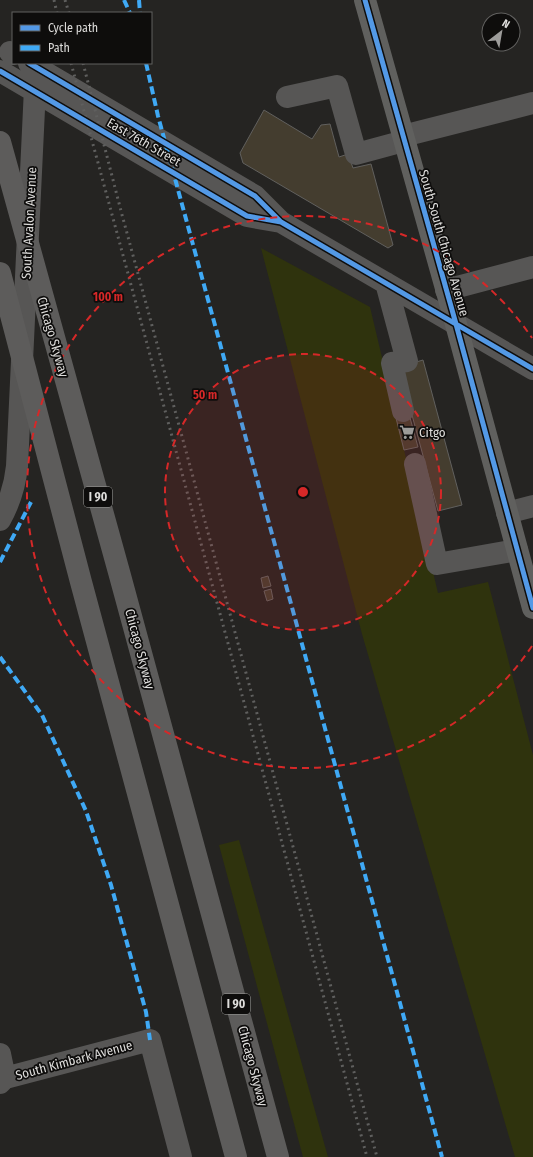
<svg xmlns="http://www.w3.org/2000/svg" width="533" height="1157" viewBox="0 0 533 1157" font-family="'Fira Sans Condensed',sans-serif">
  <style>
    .green { fill: #2f330d }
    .building { fill: #443d2f; stroke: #61605e }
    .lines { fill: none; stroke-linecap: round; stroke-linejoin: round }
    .minor { stroke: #575655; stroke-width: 22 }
    .major { stroke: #60605e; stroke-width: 22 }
    .highway { stroke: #5d5c5b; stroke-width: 22 }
    .rail { stroke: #5f5f5e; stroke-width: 3; stroke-dasharray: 2 4; stroke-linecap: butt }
    .quiet { stroke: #3fa9f5; stroke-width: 4; stroke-dasharray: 8 4; stroke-linecap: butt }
    .cycleway-casing { stroke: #0e0d0c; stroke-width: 8 }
    .cycleway { stroke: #5399e6; stroke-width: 5 }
    .ring { fill: none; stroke: #d62828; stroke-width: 2; stroke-dasharray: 7 5 }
    .labels { text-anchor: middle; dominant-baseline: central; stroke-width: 3.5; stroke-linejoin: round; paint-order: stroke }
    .shield { fill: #0e0d0c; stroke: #a09f9d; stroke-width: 1 }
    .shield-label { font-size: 12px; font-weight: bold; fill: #dedddb }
    .street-label { font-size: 13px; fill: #dedddb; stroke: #0e0d0c }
    .poi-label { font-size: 13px; fill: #dedddb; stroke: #0e0d0c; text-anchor: start }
    .centre { fill: #d62828; stroke: #0e0d0c; stroke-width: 2 }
    .ring-label { font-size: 12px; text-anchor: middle; font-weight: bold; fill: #d62828; stroke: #0e0d0c; stroke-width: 3.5; stroke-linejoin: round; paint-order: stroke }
  </style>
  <rect width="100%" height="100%" fill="#252422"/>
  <!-- green -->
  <path class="green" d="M261,248L370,307L438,593L488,582L533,755V1157H515L362,634Z
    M239,840L328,1157H303L219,845Z"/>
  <!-- building -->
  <path class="building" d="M264,110L312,139L321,125L330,124L339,157L348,154L353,168L371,164L393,245L388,248L243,163L240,153Z
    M423,360L462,505L438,511L399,367Z
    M409,414L418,447L404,450L396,418Z
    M268,576L271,586L263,588L261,578Z
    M271,589L273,599L267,601L264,591Z"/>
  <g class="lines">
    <!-- minor -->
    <path class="minor" d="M10,52L13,54
      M29,63L255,196L281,222L533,369
      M0,71L247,216L281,222
      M287,97L337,86L356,154L404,141
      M403,136L533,103
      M386,283L407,361L392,363L403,411
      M446,290L533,267
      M415,464L437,564L517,550
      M507,513L533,506
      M0,520C10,502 15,486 17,466L36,67
      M0,1054L5,1078
      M0,1083L5,1078L150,1040L181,1157"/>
    <!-- major -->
    <path class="major" d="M365,0L456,324L533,608"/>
    <!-- highway -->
    <path class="highway" d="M0,142L119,572L278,1157
      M0,273L81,582L236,1157"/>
    <!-- rail -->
    <path class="rail" d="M54,0L57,13
      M65,0L69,13
      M71,63L367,1157
      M83,63L121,211L377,1157"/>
    <!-- quiet -->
    <path class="quiet" d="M124,0L130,13
      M139,0L140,13
      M146,63L158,116L180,197L442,1157
      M0,562L31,502
      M0,657L42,715L86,811L111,885L146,1012L150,1040"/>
    <!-- cycleway casing -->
    <g class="cycleway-casing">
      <path id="cycleway" d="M365,0L456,324L533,608
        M29,63L255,196L281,222L533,369
        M0,71L247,216L281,222"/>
    </g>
    <!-- cycleway -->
    <use href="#cycleway" class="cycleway"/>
  </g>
  <!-- distance rings -->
  <circle cx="303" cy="492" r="138" fill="#d62828" fill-opacity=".12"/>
  <g class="ring">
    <circle cx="303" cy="492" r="138"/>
    <path d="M532 646A276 276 0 1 1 532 338"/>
  </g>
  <!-- icons -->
  <defs>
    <g id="supermarket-bare" transform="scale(1.2)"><path d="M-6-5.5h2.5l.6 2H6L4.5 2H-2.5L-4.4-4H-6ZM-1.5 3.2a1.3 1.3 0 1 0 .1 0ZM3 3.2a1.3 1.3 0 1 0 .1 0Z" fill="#9d9c9a" stroke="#0e0d0c" stroke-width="2.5" paint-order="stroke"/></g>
  </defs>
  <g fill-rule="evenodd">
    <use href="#supermarket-bare" x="407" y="432"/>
  </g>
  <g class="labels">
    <!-- shield labels -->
    <g class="shield">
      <rect x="84" y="487" width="28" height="20" rx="3"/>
      <rect x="222" y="994" width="28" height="20" rx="3"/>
    </g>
    <g class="shield-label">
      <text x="98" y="497">I 90</text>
      <text x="236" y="1004">I 90</text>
    </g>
    <!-- street labels -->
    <g class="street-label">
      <text transform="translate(144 142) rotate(30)">East 76th Street</text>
      <text transform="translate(29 223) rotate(-87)">South Avalon Avenue</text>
      <text transform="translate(444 243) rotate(74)">South South Chicago Avenue</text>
      <text transform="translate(53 337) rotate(74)">Chicago Skyway</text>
      <text transform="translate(140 649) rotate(75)">Chicago Skyway</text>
      <text transform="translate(74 1060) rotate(-15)">South Kimbark Avenue</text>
      <text transform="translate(253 1066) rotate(75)">Chicago Skyway</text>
    </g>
    <!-- poi labels -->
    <g class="poi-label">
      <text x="419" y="432">Citgo</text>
    </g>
  </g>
  <circle cx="303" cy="492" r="6" class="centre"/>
  <g class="ring-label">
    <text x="108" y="301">100 m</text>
    <text x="205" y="399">50 m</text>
  </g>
  <!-- legend -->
  <rect x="12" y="12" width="140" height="52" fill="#0e0d0c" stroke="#61605f"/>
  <rect x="20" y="25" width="20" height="6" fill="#5399e6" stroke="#61605f"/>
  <text x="48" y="32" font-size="12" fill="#dedddb">Cycle path</text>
  <rect x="20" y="45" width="20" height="6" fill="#3fa9f5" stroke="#61605f"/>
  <text x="48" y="52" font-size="12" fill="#dedddb">Path</text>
  <!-- north arrow -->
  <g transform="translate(501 32) rotate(31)"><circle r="19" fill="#0e0d0c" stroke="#61605f"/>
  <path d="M0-3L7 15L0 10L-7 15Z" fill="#9d9c9a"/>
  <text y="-6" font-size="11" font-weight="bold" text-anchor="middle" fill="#dedddb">N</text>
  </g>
</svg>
